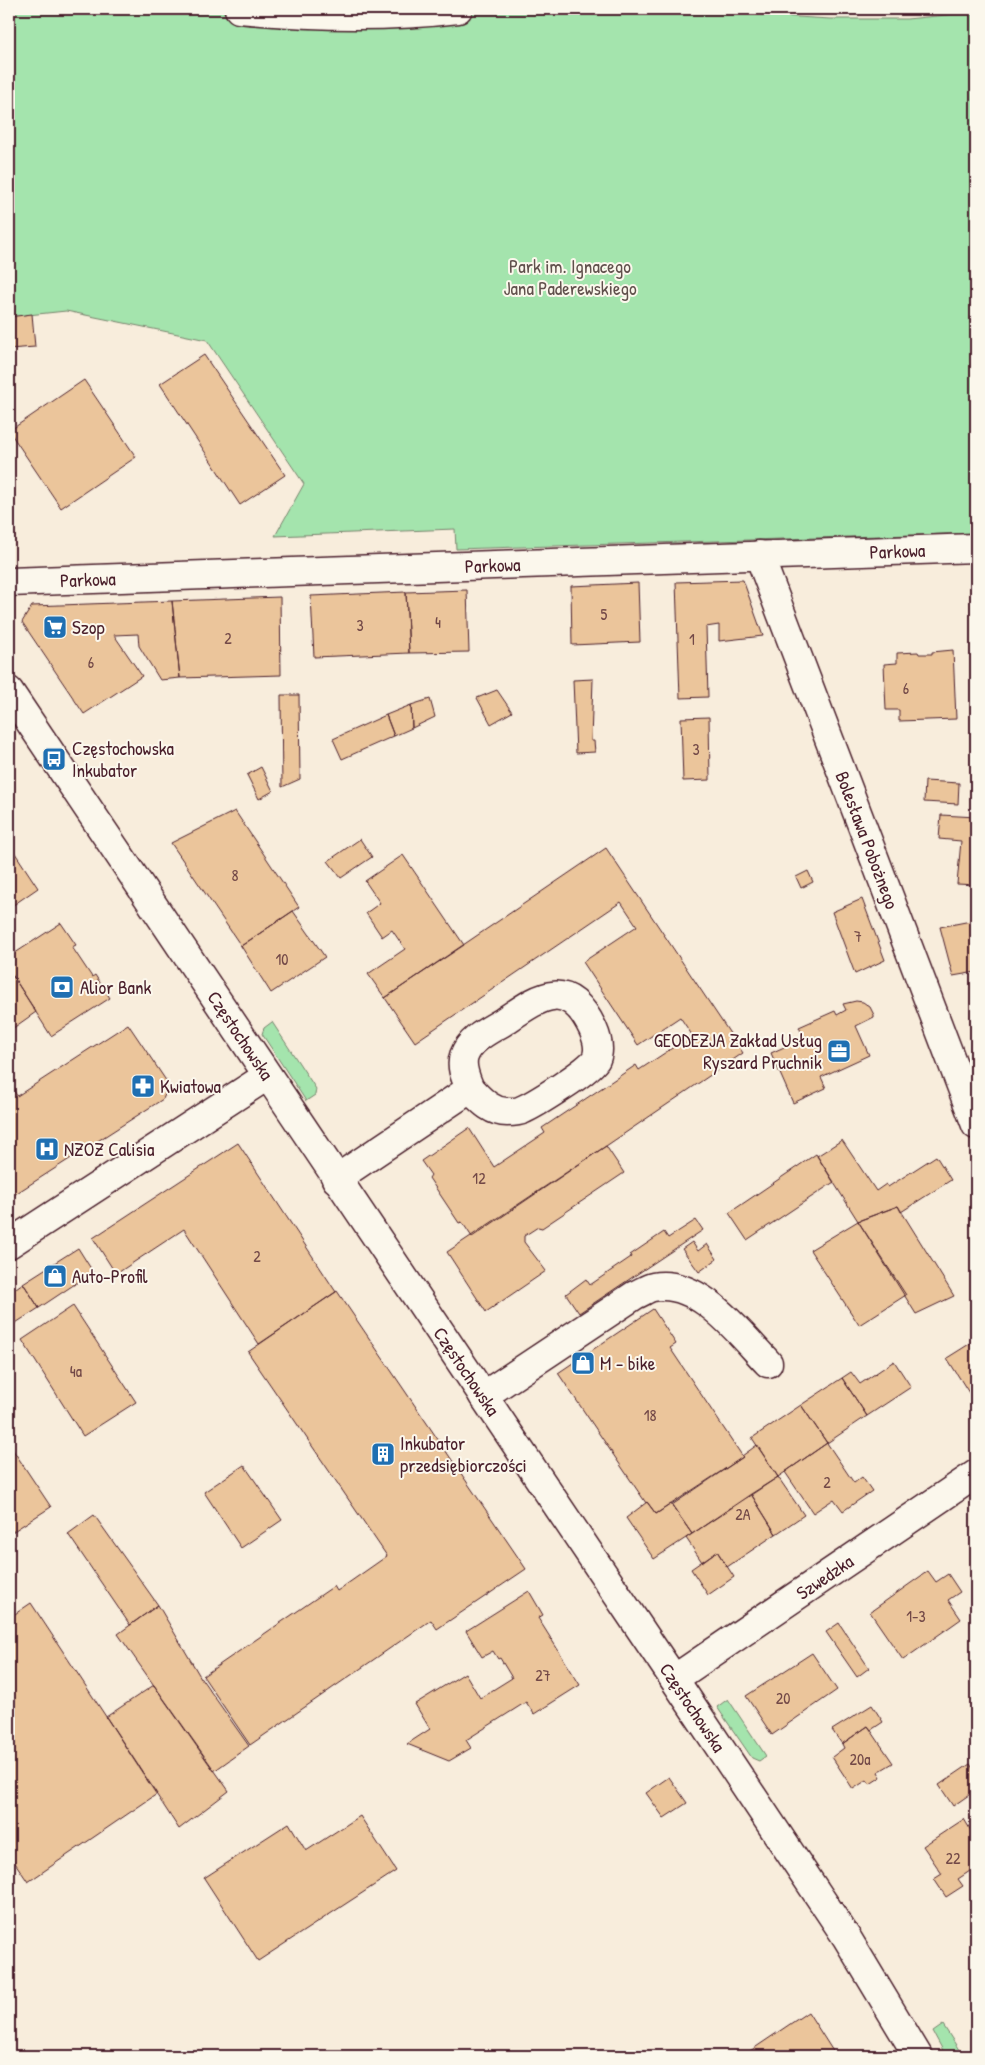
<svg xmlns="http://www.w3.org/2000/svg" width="985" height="2065" viewBox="0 0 985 2065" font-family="'Patrick Hand',sans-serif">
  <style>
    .green { fill: #a4e4ad; stroke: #77826c }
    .building { fill: #ebc59b; stroke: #4a1f2b }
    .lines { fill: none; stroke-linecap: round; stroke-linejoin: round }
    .minor-casing { stroke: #4a1f2b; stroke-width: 31 }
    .minor { stroke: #fbf7ec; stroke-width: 28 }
    .labels { text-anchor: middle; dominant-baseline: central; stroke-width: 4; stroke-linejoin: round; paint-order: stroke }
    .number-label { font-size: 16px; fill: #724847 }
    .park-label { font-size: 19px; fill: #60504c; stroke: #fbf7ec }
    .street-label { font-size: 19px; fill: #4a1f2b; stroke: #fbf7ec }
    .poi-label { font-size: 19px; fill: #4a1f2b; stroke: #fbf7ec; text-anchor: start }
  </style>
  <rect width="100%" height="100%" fill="#f8eddc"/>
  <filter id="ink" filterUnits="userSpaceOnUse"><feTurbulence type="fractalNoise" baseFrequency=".02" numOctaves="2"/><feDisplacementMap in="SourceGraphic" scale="10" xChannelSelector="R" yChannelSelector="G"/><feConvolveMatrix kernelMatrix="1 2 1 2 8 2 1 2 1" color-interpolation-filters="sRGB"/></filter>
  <g filter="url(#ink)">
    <!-- green -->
    <path class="green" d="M9,9H664L830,19H907L976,12V533L456,549L455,529L275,536L304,484L207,340L66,311L9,317Z
      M272,1022L316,1089L315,1095L306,1101L262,1034L264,1028Z
      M728,1699L766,1756L759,1761L752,1758L717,1707Z
      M943,2025L963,2056H946L933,2032Z"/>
    <!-- building -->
    <path class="building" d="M32,314L35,347L9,349V317Z
      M204,355L285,475L240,505L160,384Z
      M84,380L136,457L61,508L9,431Z
      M743,580L763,636L719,641V625L706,627L708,697L680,698L676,582Z
      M638,583L640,642L572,645L571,586Z
      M467,590L469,652L409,653L406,592Z
      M406,592L409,653L314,657L311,596Z
      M280,597L281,675L180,678L172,601Z
      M172,601L180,678L160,680L139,646L138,634L114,635L142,676L84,714L22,622L32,606Z
      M953,650L956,719L899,721V710H886L884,664L897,663V653L918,652L919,654H932V652Z
      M593,679L591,741H594L595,752L576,753L573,680Z
      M497,690L512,712L491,724L477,698Z
      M281,695H299L300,779L282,787Z
      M430,699L435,717L412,728L411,705Z
      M411,705L412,728L394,736L386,715Z
      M386,715L394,736L342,759L333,739Z
      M709,717L710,780L683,781L681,718Z
      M261,767L273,791L259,799L247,775Z
      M925,781L959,783L958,804L924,802Z
      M235,811L299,907L241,946L171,843Z
      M941,815L976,817V885L957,884L961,841L939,839Z
      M360,839L372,857L341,878L328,861Z
      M9,844L38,888L9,908Z
      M606,848L743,1053L472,1237L462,1222L459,1223L429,1178L431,1175L421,1161L469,1128L494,1167L545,1133L542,1128L636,1065L639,1070L692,1035L680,1017L638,1045L583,962L637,926L621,902L415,1042L385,998Z
      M403,855L464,945L385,998L368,974L405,949L392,930L382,937L366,913L380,903L365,881Z
      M808,871L813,882L801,888L796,877Z
      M862,899L885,960L855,974L832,912Z
      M293,911L325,957L271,993L241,946Z
      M976,920V972L953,976L940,927Z
      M61,923L76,945L72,947L92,977L95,975L110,998L51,1036L9,970V957Z
      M9,970L36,1012L9,1031Z
      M856,1001L863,1002L870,1007L874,1015V1017L856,1026L869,1055L821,1077L826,1088L793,1103L771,1053L804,1038L799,1027L835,1011L837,1015L846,1010L843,1004Z
      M128,1024L167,1082V1090L163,1099L9,1198V1082L17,1096Z
      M842,1140L876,1191L886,1184L888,1187L936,1156L951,1180L901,1212L898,1206L858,1221L817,1156Z
      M238,1143L336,1292L259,1344L184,1229L116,1274L93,1238Z
      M606,1146L624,1173L542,1228L538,1227L524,1236V1242L546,1271L486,1312L447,1252Z
      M816,1154L834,1182L747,1240L729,1213Z
      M898,1206L954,1296L916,1314L858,1221Z
      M696,1220L703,1230L579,1313L566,1294L586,1279L590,1285L631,1257L630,1255L664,1232L668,1238Z
      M858,1221L906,1295L859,1325L810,1250Z
      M692,1242L698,1251L707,1244L717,1259L699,1272L682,1249Z
      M78,1248L93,1272L39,1308L23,1283Z
      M23,1283L39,1308L11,1326L9,1321V1293Z
      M337,1291L526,1569L437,1629L431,1620L250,1745L203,1676L334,1586L337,1591L387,1556L248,1352Z
      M73,1306L136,1402L83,1436L22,1340Z
      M653,1309L676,1344L670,1348L743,1457L656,1514L647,1502L646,1503L558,1373Z
      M974,1341L976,1345V1404L947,1358Z
      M894,1361L911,1387L867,1416L842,1378L851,1372L860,1384Z
      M842,1378L867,1416L827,1443L801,1405Z
      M801,1405L827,1443L778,1477L752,1438Z
      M827,1443L854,1483L862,1477L872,1491L843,1511L834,1499L813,1513L785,1472Z
      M9,1444L51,1507L9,1534Z
      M757,1445L778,1477L692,1534L672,1505L743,1457L742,1456Z
      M244,1465L282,1520L241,1548L204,1492Z
      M778,1477L804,1515L776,1534L751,1494Z
      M751,1494L776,1534L727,1567L717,1551L702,1562L686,1538Z
      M647,1502L656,1514L671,1504L692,1534L654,1559L626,1518Z
      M94,1515L158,1605L130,1625L68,1534Z
      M717,1551L734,1577L708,1595L691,1569Z
      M928,1571L936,1582L948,1574L960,1592L948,1600L961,1619L903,1660L870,1612Z
      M529,1591L543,1615L538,1618L580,1685L534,1714L526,1702L466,1740L471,1748L449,1761L407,1744L430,1729L415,1704L465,1673L480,1698L512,1678L500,1658L498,1659L493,1651L482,1657L466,1631Z
      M31,1603L157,1794L28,1882L9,1854V1618Z
      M158,1605L201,1678L249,1746L214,1771L118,1634Z
      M839,1623L869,1668L857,1677L826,1632Z
      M812,1653L837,1690L772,1735L746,1696Z
      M154,1685L229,1791L179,1829L106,1717Z
      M872,1705L883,1722L871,1730L868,1726L842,1744L832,1730Z
      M976,1710V1722L971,1714Z
      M868,1726L893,1763L878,1772L881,1777L870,1784L867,1780L853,1789L832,1757L844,1748L842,1744Z
      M970,1764L976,1773V1790L953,1806L939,1785Z
      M669,1777L687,1803L664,1818L646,1793Z
      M360,1816L396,1871L258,1961L204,1878L289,1823L306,1851Z
      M964,1819L976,1839V1867L958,1879L963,1886L946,1897L934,1879L942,1874L923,1846Z
      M808,2012L836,2056H753L750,2051Z"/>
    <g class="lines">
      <!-- minor casing -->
      <g class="minor-casing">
        <g id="minor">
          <path d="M239,9C312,16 385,18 458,9"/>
          <path id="s1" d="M759,555L976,1125"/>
          <path id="s2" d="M9,582L976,548"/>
          <path id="s3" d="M9,691L674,1679L847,1938L918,2056"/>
          <path d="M336,1179L470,1089C481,1100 491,1112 507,1112C511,1112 518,1112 522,1110C534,1105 592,1069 596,1059C600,1050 597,1038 593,1029C567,975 540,997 503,1022C488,1031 470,1039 464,1056C460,1067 466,1079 470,1089"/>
          <path d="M9,1244L267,1076"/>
          <path d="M483,1396L635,1295C641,1293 647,1288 653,1287C699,1278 740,1334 768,1363"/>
          <path id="s4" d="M674,1679L976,1474"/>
        </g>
      </g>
      <!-- minor -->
      <use href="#minor" class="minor"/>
    </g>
  </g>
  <!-- icons -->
  <defs>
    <g id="supermarket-square" transform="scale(1.25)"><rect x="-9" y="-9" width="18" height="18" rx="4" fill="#1f6fb2" stroke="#fbf7ec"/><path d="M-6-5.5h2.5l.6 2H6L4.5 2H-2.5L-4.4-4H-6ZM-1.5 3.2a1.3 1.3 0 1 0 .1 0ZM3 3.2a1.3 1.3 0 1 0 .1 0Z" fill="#fff"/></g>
    <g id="bus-square" transform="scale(1.25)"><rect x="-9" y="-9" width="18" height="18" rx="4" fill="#1f6fb2" stroke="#fbf7ec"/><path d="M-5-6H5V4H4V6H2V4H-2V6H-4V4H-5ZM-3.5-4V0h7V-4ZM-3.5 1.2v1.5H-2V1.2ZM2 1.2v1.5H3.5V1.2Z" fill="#fff"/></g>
    <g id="bank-square" transform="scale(1.25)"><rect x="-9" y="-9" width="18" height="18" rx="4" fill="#1f6fb2" stroke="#fbf7ec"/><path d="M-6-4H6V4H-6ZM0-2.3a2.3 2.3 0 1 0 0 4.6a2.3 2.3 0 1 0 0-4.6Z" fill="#fff"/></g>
    <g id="office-square" transform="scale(1.25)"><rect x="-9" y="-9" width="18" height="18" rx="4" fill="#1f6fb2" stroke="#fbf7ec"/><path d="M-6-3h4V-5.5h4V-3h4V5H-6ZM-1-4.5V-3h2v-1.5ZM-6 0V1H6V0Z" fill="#fff"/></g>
    <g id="pharmacy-square" transform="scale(1.25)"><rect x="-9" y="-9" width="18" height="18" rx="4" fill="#1f6fb2" stroke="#fbf7ec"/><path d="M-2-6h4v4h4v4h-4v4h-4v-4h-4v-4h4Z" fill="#fff"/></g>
    <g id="hospital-square" transform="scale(1.25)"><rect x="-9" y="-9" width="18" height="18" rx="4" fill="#1f6fb2" stroke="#fbf7ec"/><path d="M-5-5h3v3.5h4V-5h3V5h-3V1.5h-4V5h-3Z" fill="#fff"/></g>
    <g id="shop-square" transform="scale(1.25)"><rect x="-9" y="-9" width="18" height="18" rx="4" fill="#1f6fb2" stroke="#fbf7ec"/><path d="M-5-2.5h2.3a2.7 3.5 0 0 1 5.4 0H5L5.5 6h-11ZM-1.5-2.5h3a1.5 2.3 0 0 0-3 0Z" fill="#fff"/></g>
    <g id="building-square" transform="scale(1.25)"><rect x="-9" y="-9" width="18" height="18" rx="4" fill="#1f6fb2" stroke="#fbf7ec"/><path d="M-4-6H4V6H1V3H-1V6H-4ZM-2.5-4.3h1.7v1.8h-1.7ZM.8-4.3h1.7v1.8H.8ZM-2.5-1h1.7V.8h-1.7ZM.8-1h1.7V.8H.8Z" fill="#fff"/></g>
  </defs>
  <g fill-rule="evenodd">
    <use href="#supermarket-square" x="55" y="627"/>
    <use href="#bus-square" x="54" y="759"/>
    <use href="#bank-square" x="62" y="987"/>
    <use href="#office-square" x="839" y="1051"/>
    <use href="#pharmacy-square" x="143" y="1086"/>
    <use href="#hospital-square" x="47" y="1149"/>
    <use href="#shop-square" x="55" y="1276"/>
    <use href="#shop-square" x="583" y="1363"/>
    <use href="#building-square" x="383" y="1454"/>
  </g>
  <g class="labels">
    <!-- number labels -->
    <g class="number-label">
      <text x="604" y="614">5</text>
      <text x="438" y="622">4</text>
      <text x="360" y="625">3</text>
      <text x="228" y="638">2</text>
      <text x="692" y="639">1</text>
      <text x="91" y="662">6</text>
      <text x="906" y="688">6</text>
      <text x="696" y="749">3</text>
      <text x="235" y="875">8</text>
      <text x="858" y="936">7</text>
      <text x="282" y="959">10</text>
      <text x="479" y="1178">12</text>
      <text x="257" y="1256">2</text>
      <text x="76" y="1371">4a</text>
      <text x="650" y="1415">18</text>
      <text x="827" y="1482">2</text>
      <text x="743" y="1514">2A</text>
      <text x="916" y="1616">1-3</text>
      <text x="543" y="1675">27</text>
      <text x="783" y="1698">20</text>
      <text x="860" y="1759">20a</text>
      <text x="953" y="1858">22</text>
    </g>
    <!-- park labels -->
    <g class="park-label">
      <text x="570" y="266">Park im. Ignacego<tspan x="570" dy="22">Jana Paderewskiego</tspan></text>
    </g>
    <!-- street labels -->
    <g class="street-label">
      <text stroke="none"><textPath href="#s2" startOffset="889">Parkowa</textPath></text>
      <text stroke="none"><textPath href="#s2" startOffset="484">Parkowa</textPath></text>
      <text stroke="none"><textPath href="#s2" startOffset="79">Parkowa</textPath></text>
      <text stroke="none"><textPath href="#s1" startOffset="305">Bolesława Pobożnego</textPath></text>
      <text stroke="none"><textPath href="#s3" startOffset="415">Częstochowska</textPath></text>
      <text stroke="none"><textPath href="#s3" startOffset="820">Częstochowska</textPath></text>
      <text stroke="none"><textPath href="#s4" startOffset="182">Szwedzka</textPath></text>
      <text stroke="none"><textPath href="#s3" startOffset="1225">Częstochowska</textPath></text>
    </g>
    <!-- poi labels -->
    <g class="poi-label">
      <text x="72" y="627">Szop</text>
      <text x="72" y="748">Częstochowska<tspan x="72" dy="22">Inkubator</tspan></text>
      <text x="80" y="987">Alior Bank</text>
      <text x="822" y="1040" text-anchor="end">GEODEZJA Zakład Usług<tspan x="822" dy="22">Ryszard Pruchnik</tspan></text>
      <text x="160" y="1086">Kwiatowa</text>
      <text x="64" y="1149">NZOZ Calisia</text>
      <text x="72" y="1276">Auto-Profil</text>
      <text x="600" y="1363">M - bike</text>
      <text x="400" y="1443">Inkubator<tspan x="400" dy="22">przedsiębiorczości</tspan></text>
    </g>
  </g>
  <!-- margin -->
  <rect width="985" height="2065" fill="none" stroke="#fbf7ec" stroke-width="30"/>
  <rect x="15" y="15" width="955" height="2035" fill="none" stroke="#4a1f2b" stroke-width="2" filter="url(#ink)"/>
</svg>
